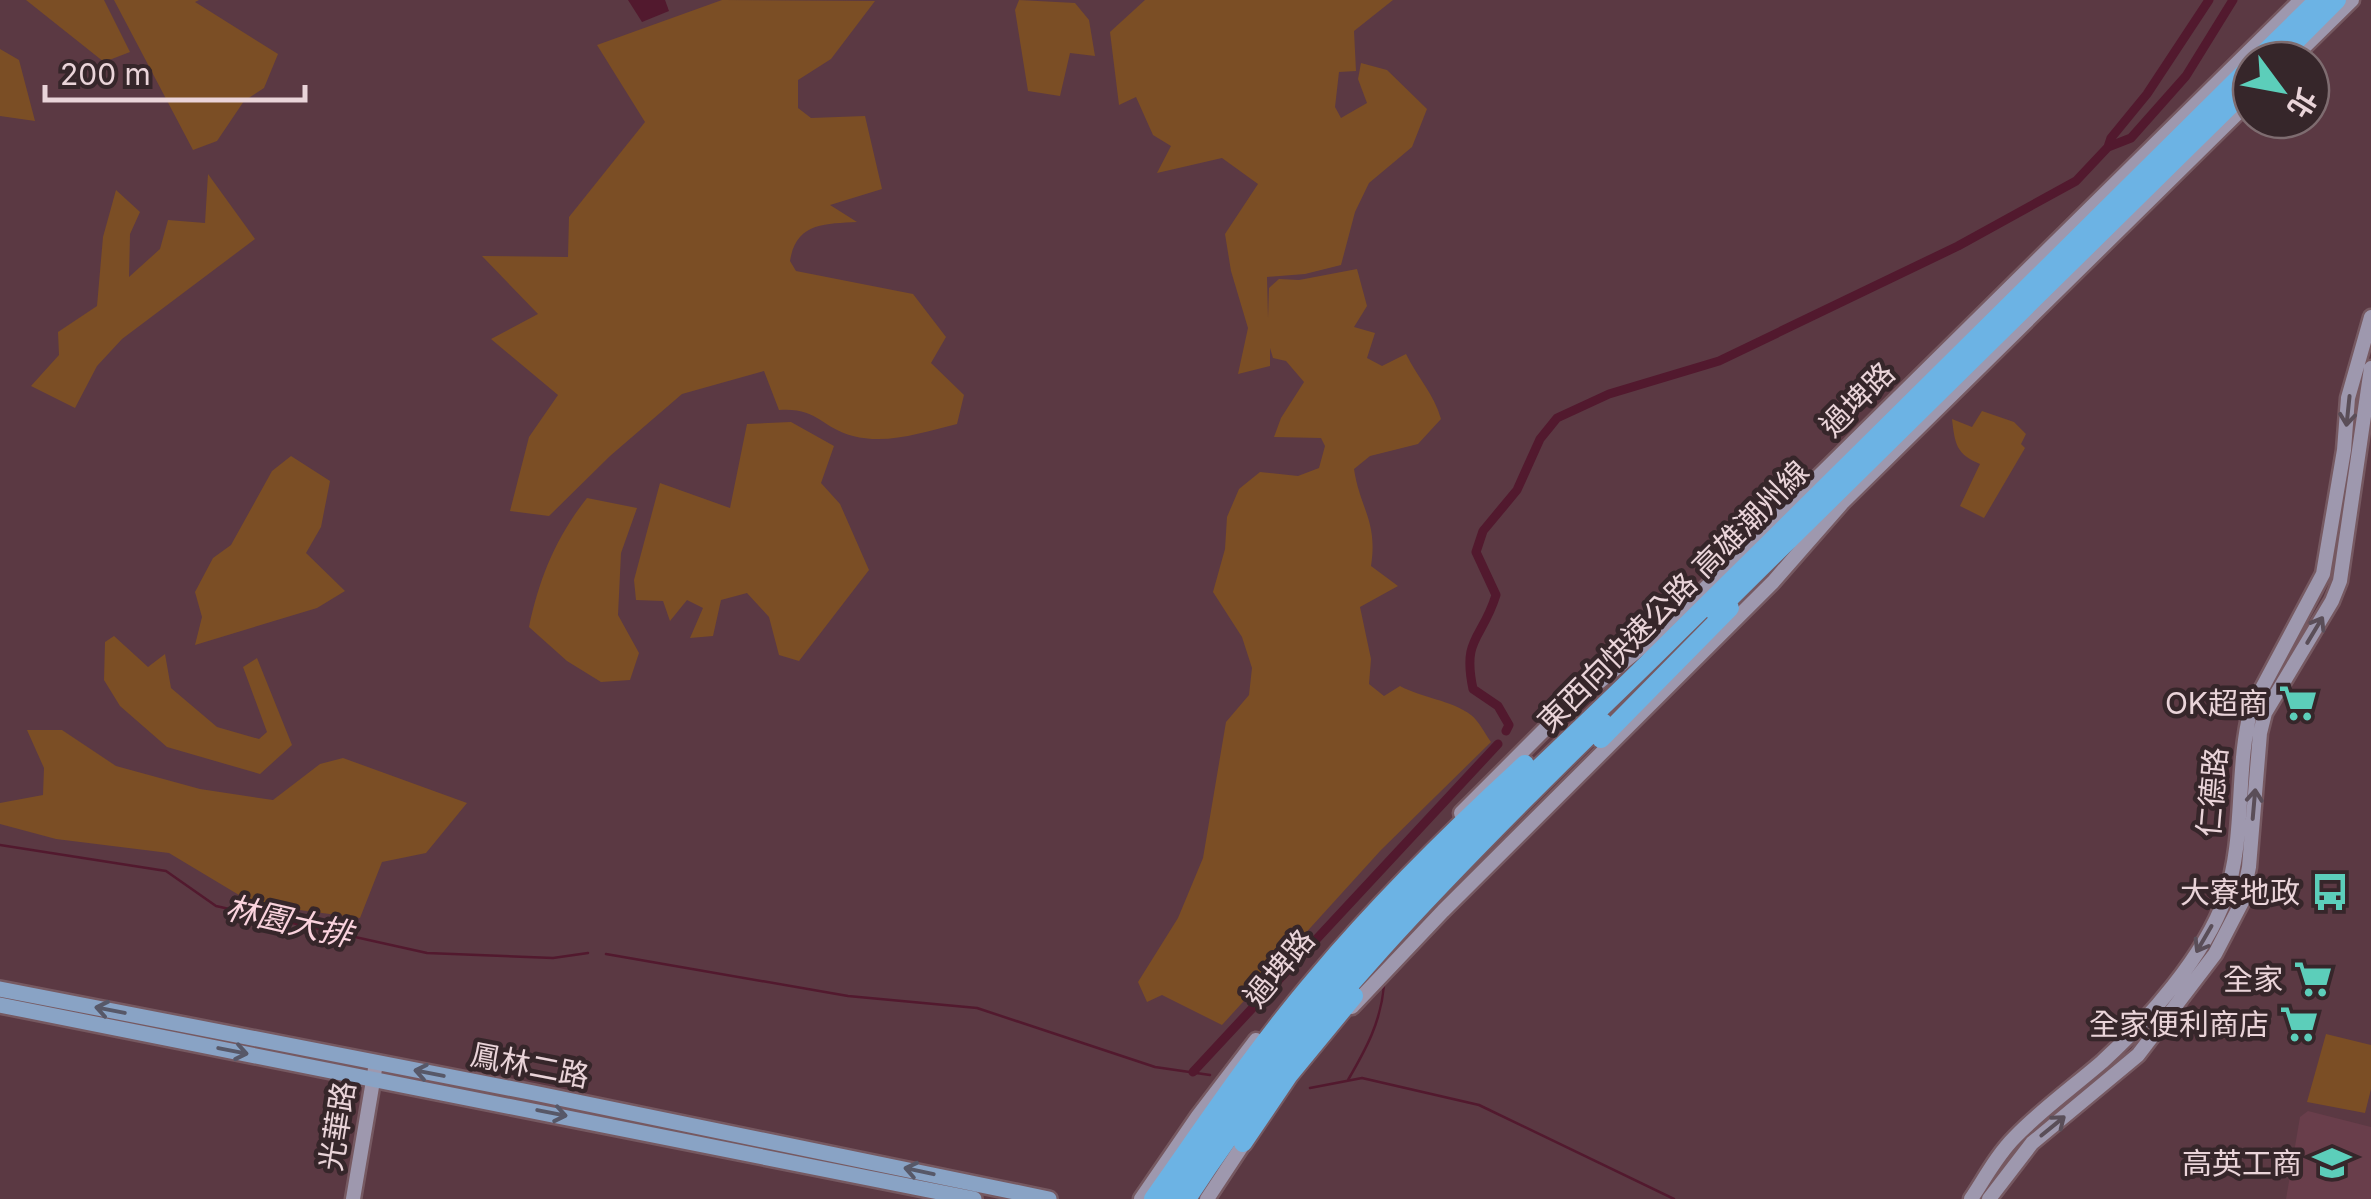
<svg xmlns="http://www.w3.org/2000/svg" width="2371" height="1199" viewBox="0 0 2371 1199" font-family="Inter,'Noto Sans TC',sans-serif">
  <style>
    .built { fill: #693e4b }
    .green { fill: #7b4e25 }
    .water { fill: #52192e }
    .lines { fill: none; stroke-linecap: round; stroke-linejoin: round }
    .stream { stroke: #52192e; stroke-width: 2.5 }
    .canal { stroke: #52192e; stroke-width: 9 }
    .secondary-casing { stroke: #765961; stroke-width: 19 }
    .primary-casing { stroke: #765961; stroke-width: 20 }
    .highway-casing { stroke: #765961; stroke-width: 22 }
    .secondary { stroke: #9e98ae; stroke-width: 14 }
    .primary { stroke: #89a3c5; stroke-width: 15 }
    .highway { stroke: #6cb3e4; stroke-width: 18 }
    .oneway { stroke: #5a4e58 }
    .oneway2 { stroke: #575868 }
    .labels { text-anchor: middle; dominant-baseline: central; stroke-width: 9; stroke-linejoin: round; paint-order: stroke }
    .street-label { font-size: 30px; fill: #ead4d9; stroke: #36262a }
    .poi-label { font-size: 30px; fill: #ead4d9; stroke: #36262a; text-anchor: end }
    .water-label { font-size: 32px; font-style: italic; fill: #fad2dd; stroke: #36262a }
  </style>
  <rect width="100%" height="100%" fill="#5b3943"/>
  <!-- built -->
  <path class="built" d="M2308,1111L2371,1127V1199H2286L2300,1117Z"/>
  <!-- green -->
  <path class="green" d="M26,0H104L130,52L104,62Z
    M114,0H199L195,2L278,54L264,88L244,101L217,141L193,150Z
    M722,0L875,1L831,59L798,80V108L811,118L865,116L882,189L830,205L857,222C825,224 796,222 790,261L796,271L913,294L946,337L931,363L964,395L957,424C923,432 888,445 853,436C822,428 817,407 779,410L764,371L682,394L610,456L549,516L510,511L529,437L558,395L491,339L538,314L482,256L568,257L569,217L645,122L597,45Z
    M1019,0L1075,3L1089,20L1095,56L1070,53L1060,96L1028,91L1015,10Z
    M1145,0H1393L1354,31L1356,71L1339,72L1335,107L1341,118L1367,103L1358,79L1361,63L1387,70L1427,109L1412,147L1369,183L1355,212L1341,265L1305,274L1267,277L1268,318L1269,288L1279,279L1299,280L1357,269L1367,306L1354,327L1375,333L1367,358L1382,366L1406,354C1417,377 1434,394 1441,419L1418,444L1370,456L1354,469C1360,509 1378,521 1371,566L1398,586L1360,607L1371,659L1369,684L1384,696L1400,686C1422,698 1451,700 1471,715C1479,721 1485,734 1491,742L1381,850L1222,1025L1162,995L1147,1002L1138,982L1178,918L1203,858L1226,722L1249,695L1252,668L1242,637L1213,592L1225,549L1227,517L1239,489L1260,472L1298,476L1319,468L1325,446L1321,438L1274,437L1281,418L1304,382L1286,361L1273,358L1270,348V366L1238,374L1248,328L1231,271L1225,234L1258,184L1222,158L1157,173L1171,146L1153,135L1136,97L1119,105L1110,32Z
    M0,49L19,60L35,121L0,116Z
    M208,174L255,239L122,339L97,366L75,408L31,386L59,355L58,332L97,306L103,237L116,190L140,212L130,234L129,277L160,249L168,220L205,223Z
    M1982,411L2014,422L2026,434L2021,444L2025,448L1984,518L1960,506L1980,464C1956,454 1955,444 1952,419L1972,427Z
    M791,422L834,446L821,483L840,504L869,570L799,661L779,655L769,617L747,593L721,600L713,636L690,638L703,608L687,600L670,621L663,601L636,600L634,580L660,483L730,508L747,424Z
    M291,456L330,481L321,527L306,553L345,591L317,608L195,645L202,617L195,592L213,558L231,545L272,471Z
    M587,498L637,508L621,553L618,615L639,653L630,680L601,682L567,661L529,627C539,579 556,537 587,498Z
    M114,636L148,667L165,654L171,688L217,727L259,739L267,732L243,667L257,658L292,745L260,774L167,747L120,706L104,680L105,642Z
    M27,730H62L116,766L200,789L273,800L320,764L343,758L467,803L426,853L382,862L360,918L254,904L169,853L56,839L0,824V803L43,795L44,768Z
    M2326,1034L2371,1045V1089L2365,1113L2307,1102Z"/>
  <!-- water -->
  <path class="water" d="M628,0H665L669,11L642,22Z"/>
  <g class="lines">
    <!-- stream -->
    <path class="stream" d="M0,845L166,871L216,906L427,953L553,958L588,953
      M606,954L848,996L977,1008L1155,1067L1210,1075
      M1348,1080C1366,1049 1381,1022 1384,985
      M1310,1088L1362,1078L1479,1105L1674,1199"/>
    <!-- canal -->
    <path class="canal" d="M2108,147L2131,138L2186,76L2233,0
      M1506,731L1509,725L1498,706L1473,689C1462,637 1482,640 1496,595L1476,552L1483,531L1517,490L1540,439L1557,418L1609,394L1719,361L1958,246L2076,181L2108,147L2111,138L2147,94L2209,0
      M1193,1072L1498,744"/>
    <!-- secondary casing -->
    <g class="secondary-casing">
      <path id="secondary" d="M2291,60L2352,0
        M1461,813L1561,713L1664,629L2301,0
        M1352,1007L1443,911L1773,582L1843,502L2251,100
        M353,1199L376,1063
        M1141,1199L1198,1116L1256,1040
        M1207,1199L1248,1137
        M1971,1199C1985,1178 1997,1155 2015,1137C2041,1110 2073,1087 2102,1062C2147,1021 2205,956 2225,898C2246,838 2235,770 2251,709L2323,574L2344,450L2348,398L2371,317
        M1989,1199L2032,1143L2138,1055L2215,954L2242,902L2249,867L2260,733L2265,713L2332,601L2340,581L2371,368"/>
    </g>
    <!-- primary casing -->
    <g class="primary-casing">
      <path id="primary" d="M0,989L534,1093L1049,1199
        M0,1005L974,1199"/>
    </g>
    <!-- highway casing -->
    <g class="highway-casing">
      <path id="highway" d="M2257,60L2318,0
        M2277,60L2337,0
        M1715,613L2251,85
        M1601,739L1730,608
        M1243,1143L1289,1075L1354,996
        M1153,1199C1206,1124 1257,1047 1317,977C1380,902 1453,830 1525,764
        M1172,1199C1230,1108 1293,1021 1366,942C1463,835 1572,739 1674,637C1867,447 2058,256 2251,66
        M1187,1199C1303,1020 1451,871 1603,722"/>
    </g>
    <!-- secondary -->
    <use href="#secondary" class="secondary"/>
    <!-- primary -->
    <use href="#primary" class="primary"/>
    <!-- highway -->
    <use href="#highway" class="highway"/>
  </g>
  <!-- one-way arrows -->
  <defs><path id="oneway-shaft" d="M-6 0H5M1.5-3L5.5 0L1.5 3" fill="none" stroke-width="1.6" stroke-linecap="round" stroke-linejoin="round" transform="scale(2.5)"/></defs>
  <g class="oneway">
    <use href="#oneway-shaft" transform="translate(2348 411) rotate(96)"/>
    <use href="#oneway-shaft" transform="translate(2315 630) rotate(-59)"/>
    <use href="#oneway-shaft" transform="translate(2254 804) rotate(-85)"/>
    <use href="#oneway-shaft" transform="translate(2204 939) rotate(120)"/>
    <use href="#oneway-shaft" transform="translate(2053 1126) rotate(-39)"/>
  </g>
  <g class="oneway2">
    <use href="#oneway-shaft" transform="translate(110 1010) rotate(-169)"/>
    <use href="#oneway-shaft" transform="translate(233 1051) rotate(11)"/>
    <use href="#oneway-shaft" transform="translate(429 1073) rotate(-169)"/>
    <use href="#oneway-shaft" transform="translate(552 1113) rotate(11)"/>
    <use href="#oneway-shaft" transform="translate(919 1171) rotate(-168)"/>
  </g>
  <!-- icons -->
  <defs>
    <g id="supermarket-bare" transform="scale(3)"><path d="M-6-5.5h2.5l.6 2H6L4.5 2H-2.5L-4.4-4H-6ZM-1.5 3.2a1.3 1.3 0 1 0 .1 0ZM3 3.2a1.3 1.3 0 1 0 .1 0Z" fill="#5cceba" stroke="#36262a" stroke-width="2.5" paint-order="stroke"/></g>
    <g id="bus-bare" transform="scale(3)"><path d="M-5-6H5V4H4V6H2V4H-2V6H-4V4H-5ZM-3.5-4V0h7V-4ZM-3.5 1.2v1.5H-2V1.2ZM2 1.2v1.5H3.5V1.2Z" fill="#5cceba" stroke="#36262a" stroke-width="2.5" paint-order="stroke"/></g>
    <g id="school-bare" transform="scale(3)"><path d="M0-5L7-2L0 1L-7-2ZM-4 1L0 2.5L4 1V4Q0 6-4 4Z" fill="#5cceba" stroke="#36262a" stroke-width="2.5" paint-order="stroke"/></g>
  </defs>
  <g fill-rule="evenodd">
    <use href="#supermarket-bare" x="2298" y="703"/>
    <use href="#bus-bare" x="2330" y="892"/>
    <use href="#supermarket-bare" x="2313" y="979"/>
    <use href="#supermarket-bare" x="2299" y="1024"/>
    <use href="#school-bare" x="2332" y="1163"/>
  </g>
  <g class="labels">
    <!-- street labels -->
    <g class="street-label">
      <text transform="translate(1857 399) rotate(-45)">過埤路</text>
      <text transform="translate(1673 596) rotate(-45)">東西向快速公路 高雄潮州線</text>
      <text transform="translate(2212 792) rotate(-85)">仁德路</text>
      <text transform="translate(1279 968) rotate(-50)">過埤路</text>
      <text transform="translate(530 1065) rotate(11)">鳳林二路</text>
      <text transform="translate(337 1126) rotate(-81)">光華路</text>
    </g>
    <!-- poi labels -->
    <g class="poi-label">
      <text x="2268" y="703">OK超商</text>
      <text x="2300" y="892">大寮地政</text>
      <text x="2283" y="979">全家</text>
      <text x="2269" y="1024">全家便利商店</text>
      <text x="2302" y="1163">高英工商</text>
    </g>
    <!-- water labels -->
    <g class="water-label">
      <text transform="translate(289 921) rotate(13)">林園大排</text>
    </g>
  </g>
  <!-- north arrow -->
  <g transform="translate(2281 90) rotate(122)"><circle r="48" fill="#36262a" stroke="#7e6c70" stroke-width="2.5"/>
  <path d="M0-8L18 38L0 25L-18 38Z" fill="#5cceba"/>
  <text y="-15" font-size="28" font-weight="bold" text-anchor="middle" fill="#ead4d9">北</text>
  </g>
  <!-- scale -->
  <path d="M45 85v15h260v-15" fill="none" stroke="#ead4d9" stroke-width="5"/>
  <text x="60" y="85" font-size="30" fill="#ead4d9" stroke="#36262a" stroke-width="8" paint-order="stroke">200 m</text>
</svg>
